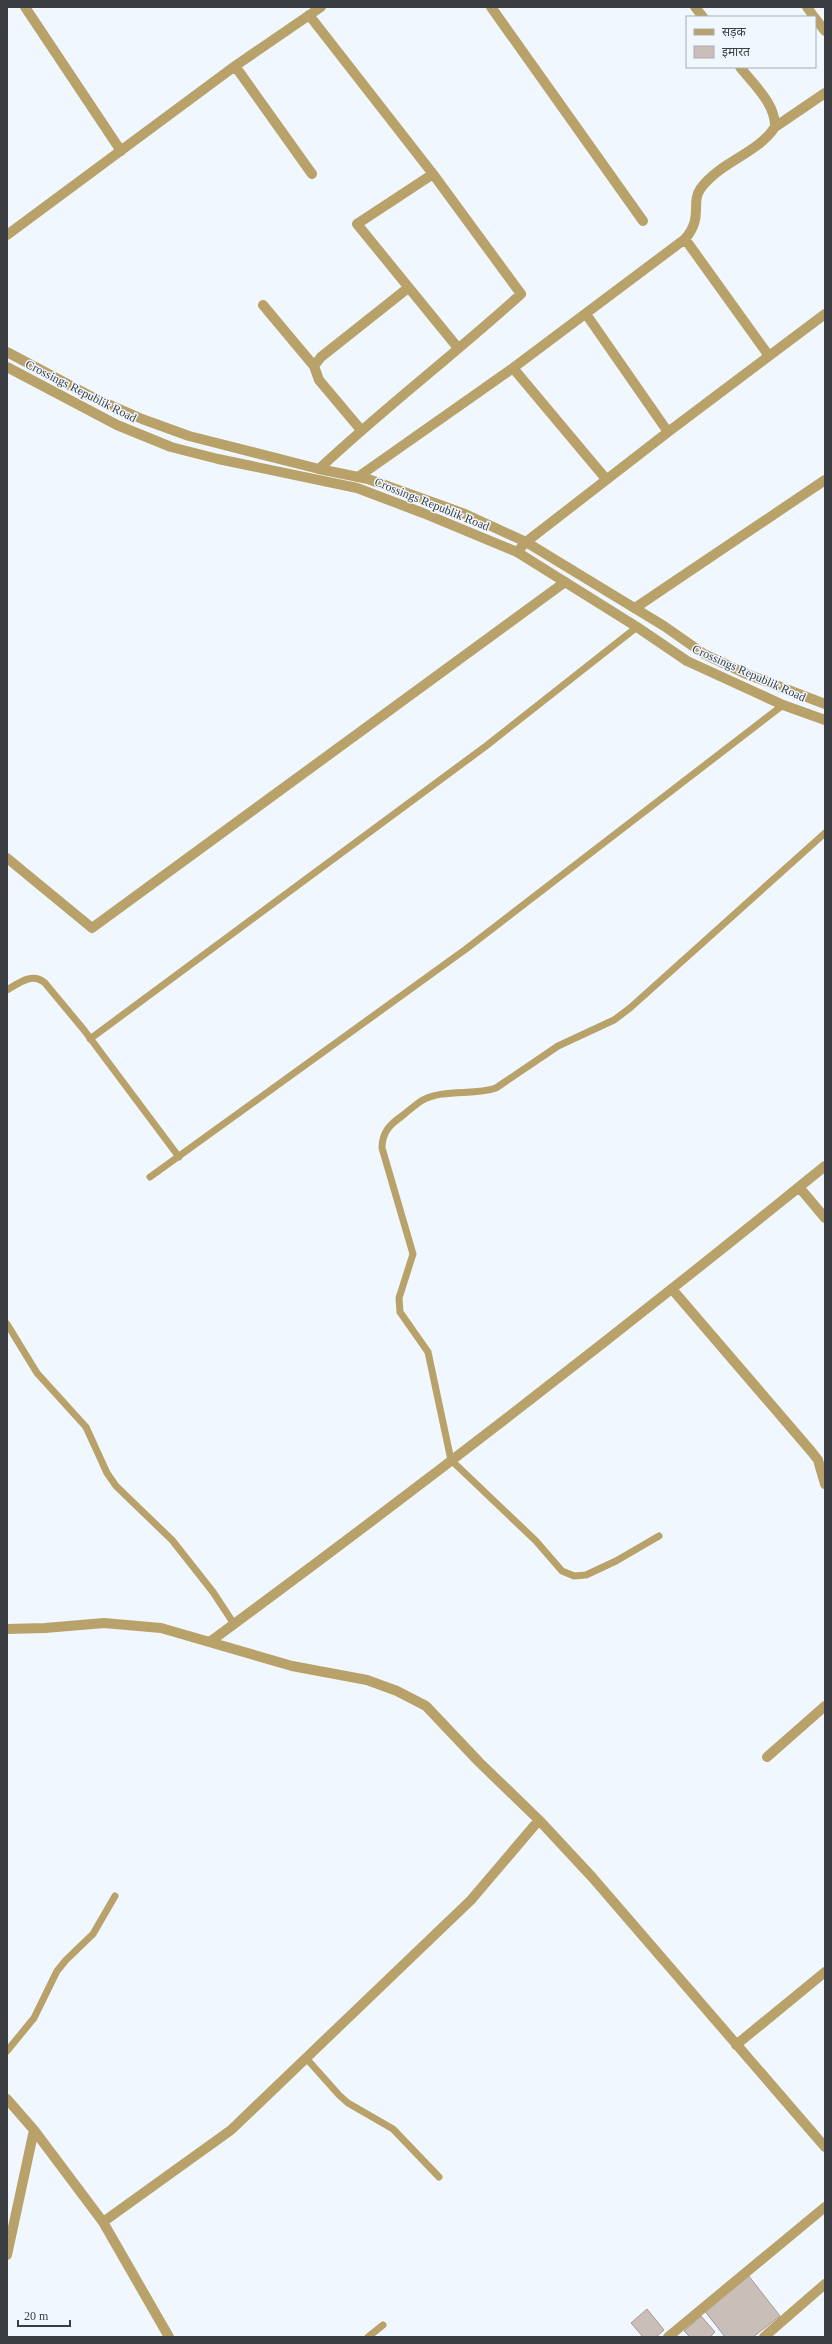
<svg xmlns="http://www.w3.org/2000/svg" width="832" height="2344" viewBox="0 0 832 2344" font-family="'Times New Roman','Noto Sans Devanagari',serif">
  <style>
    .building { fill: #c9bfb8; stroke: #a49a93 }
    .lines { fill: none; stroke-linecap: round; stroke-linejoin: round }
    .service { stroke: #b9a26a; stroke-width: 7 }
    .minor { stroke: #b9a26a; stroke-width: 10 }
    .tertiary { stroke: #b9a26a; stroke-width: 10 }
    .labels { text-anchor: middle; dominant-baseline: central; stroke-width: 3; stroke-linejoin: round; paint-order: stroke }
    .street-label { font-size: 12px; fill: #3a3d41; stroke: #f1f7fe }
  </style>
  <rect width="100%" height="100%" fill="#f1f7fe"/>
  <!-- building -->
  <path class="building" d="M748,2275L780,2316L753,2337H725L704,2310Z
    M647,2309L664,2330L656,2337H643L631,2323Z
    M701,2316L715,2332L710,2337H690L684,2331Z"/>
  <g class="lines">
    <!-- service -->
    <path class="service" d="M7,990C19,983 32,972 45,983L84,1030L179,1157
      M90,1039L486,746L637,627
      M150,1177L466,949L783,705
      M7,1324L37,1373L86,1427L107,1473L116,1486L172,1540L213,1592L234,1624
      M659,1536L616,1561L586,1575L574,1576L562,1571L536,1541L451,1460L428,1352L400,1312L399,1298L413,1254L382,1148C382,1133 389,1125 402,1116C408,1111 414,1106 421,1101C444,1088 473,1096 496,1088L558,1046L614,1020L630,1008L825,833
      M7,2051L34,2018L57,1971L66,1960L93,1934L115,1896
      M306,2058L339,2095L348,2103L393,2129L439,2177
      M368,2337L383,2325"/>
    <!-- minor -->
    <path class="minor" d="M25,7L121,151
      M491,7L643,221
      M695,7L703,17
      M807,7L814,17
      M309,15L433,174
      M815,18L825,31
      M235,66L312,174
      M775,127L825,93
      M7,235L235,66L321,7
      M685,239L769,356
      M263,305L314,366
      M586,314L668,432L825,314
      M513,368L606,479
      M361,430L319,380L314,366L321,357L408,288
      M319,469C384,408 455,354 521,294L433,174L357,224L458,348
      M358,477L513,368L685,239C704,217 690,203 701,188C720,162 757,154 775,127C776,104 753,84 740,67
      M517,552L526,542L668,432
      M635,608L825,480
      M7,858L92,928L565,582
      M799,1187L825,1218
      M672,1289L811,1451L818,1460L825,1484
      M7,1629L45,1628L104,1623L161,1628L292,1666L367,1680L397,1691L426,1706L479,1762L539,1820L592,1877L825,2147
      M211,1641C419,1488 624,1329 825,1166
      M767,1757L825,1706
      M736,2045L825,1972
      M7,2099L34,2130L103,2222L169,2337
      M103,2222L231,2130L471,1900L539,1820
      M7,2255L34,2130
      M668,2337L825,2207
      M764,2337L825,2284"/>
    <!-- tertiary -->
    <path class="tertiary" d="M7,352L92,397L142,419L189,436L319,469L368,479L465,514L526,542L664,626L704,654L744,673L825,704
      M7,367L117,425L171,447L218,459L357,488L423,513L517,552L637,627L687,661L783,705L825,720"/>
  </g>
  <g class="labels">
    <!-- street labels -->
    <g class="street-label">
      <text transform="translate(81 391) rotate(27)">Crossings Republik Road</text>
      <text transform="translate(432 504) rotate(22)">Crossings Republik Road</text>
      <text transform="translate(749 673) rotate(24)">Crossings Republik Road</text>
    </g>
  </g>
  <!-- border -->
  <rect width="832" height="2344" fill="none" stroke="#3a3d41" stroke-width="16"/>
  <!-- legend -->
  <rect x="686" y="16" width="130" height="52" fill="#f1f7fe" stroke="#a8adb2"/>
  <rect x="694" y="29" width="20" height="6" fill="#b9a26a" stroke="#a8adb2"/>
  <text x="722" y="36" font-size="12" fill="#3a3d41">सड़क</text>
  <rect x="694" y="46" width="20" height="12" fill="#c9bfb8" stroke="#a8adb2"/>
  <text x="722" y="56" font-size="12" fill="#3a3d41">इमारत</text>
  <!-- scale -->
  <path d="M18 2320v6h52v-6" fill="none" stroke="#3a3d41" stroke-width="2"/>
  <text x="24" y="2320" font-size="12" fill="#3a3d41" stroke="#f1f7fe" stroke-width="3" paint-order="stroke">20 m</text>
</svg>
